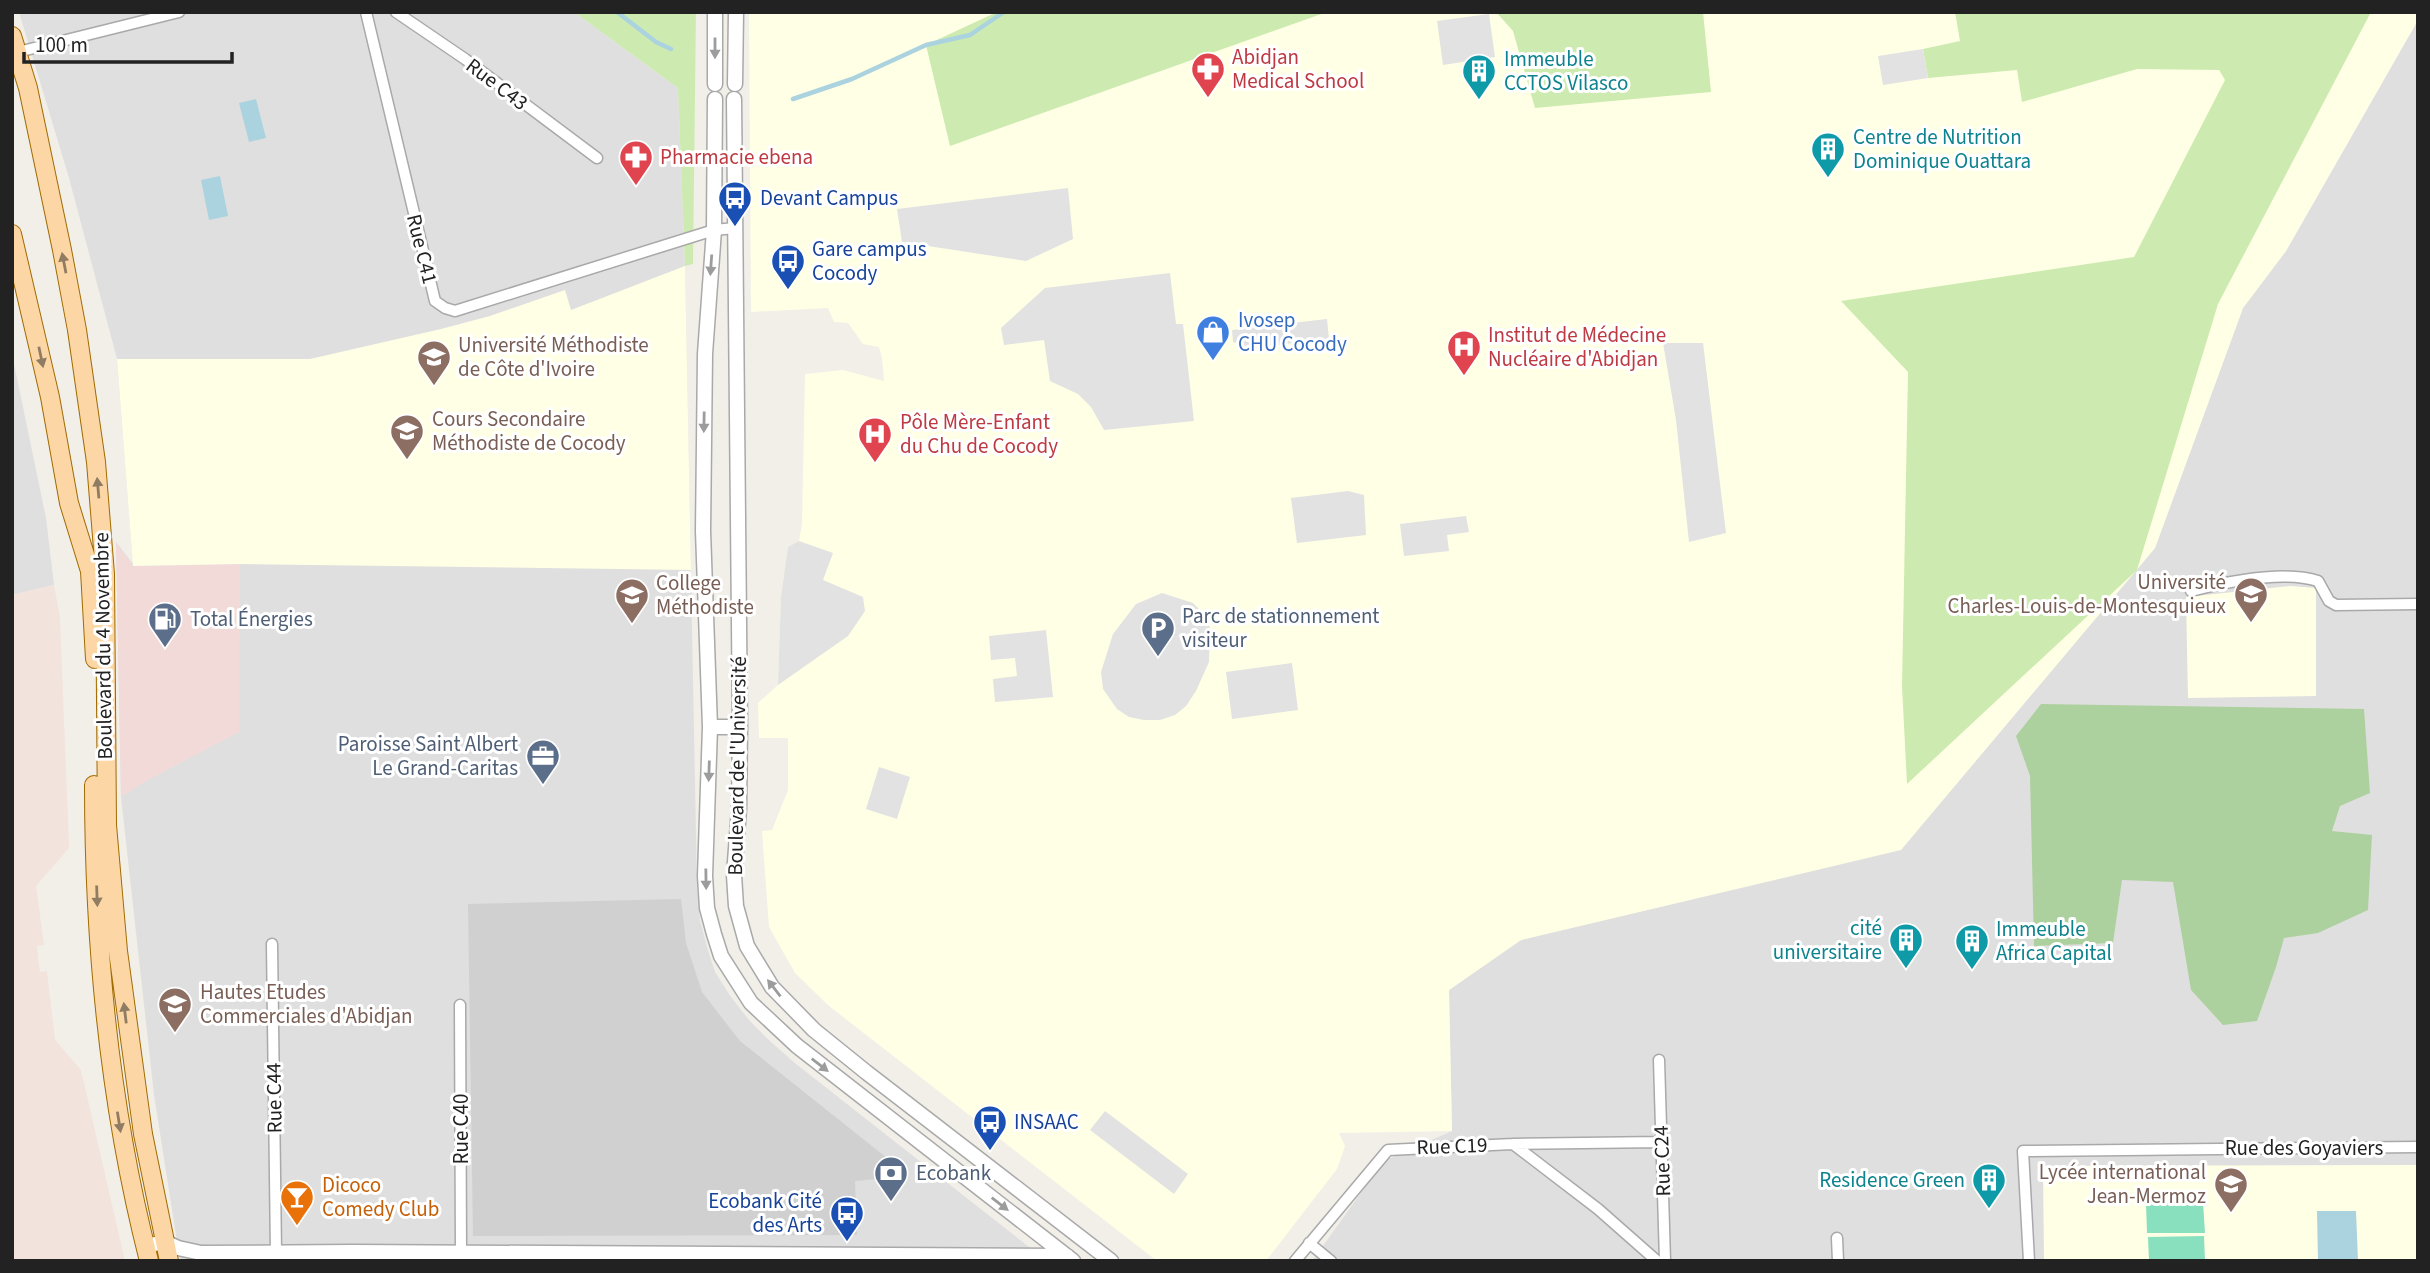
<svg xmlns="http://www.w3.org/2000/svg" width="2430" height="1273" viewBox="0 0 2430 1273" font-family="'Source Sans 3',sans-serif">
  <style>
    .residential { fill: #e0dfdf }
    .commercial { fill: #f2dad9 }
    .education { fill: #ffffe5 }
    .religious { fill: #d0d0d0 }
    .military { fill: #f3e3dd }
    .grass { fill: #cdebb0 }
    .forest { fill: #add19e }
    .pitch { fill: #88e0be }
    .parking { fill: #e2e2e2 }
    .water { fill: #aad3df }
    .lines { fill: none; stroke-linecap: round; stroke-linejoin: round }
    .stream { stroke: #aad3df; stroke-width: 4.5 }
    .minor-casing { stroke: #a9a9a9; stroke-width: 13 }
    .tertiary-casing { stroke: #a9a9a9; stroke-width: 17 }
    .primary-casing { stroke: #a06b00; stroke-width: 20 }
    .minor { stroke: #fff; stroke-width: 10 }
    .tertiary { stroke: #fff; stroke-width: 14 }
    .primary { stroke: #fcd6a4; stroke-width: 18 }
    .oneway { fill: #9c9c9c }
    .oneway2 { fill: #8f7c63 }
    .labels { text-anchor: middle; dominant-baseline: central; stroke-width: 6; stroke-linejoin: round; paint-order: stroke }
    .health-label { font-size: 21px; fill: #be3a42; stroke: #fff; text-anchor: start }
    .culture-label { font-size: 21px; fill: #0d838f; stroke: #fff; text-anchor: start }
    .street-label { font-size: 21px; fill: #222; stroke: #fff }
    .transit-label { font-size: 21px; fill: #164399; stroke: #fff; text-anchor: start }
    .shop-label { font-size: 21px; fill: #366cbe; stroke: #fff; text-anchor: start }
    .education-label { font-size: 21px; fill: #785e54; stroke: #fff; text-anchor: start }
    .service-label { font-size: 21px; fill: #4e5e75; stroke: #fff; text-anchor: start }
    .food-label { font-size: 21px; fill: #c56008; stroke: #fff; text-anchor: start }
  </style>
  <rect width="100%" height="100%" fill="#f2efe9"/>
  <!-- residential -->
  <path class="residential" d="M19,12H574L678,88L685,266L697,887L700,920L707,947L715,972L731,997L749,1020L771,1042L796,1064L1047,1261H180L154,1095L121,797L116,542L133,564L117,359L69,178Z
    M2418,20V1261H1312L1384,1161L1452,1131L1449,990L1521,940L1901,849L2155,548L2243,308L2286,251Z
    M12,354L46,518L54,585L12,595Z"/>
  <!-- commercial -->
  <path class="commercial" d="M116,542L133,566L240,564L239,732L148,780L121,797Z"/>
  <!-- education -->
  <path class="education" d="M749,12H2418V20L2286,251L2243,308L2155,548L1901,850L1521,940L1449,990L1452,1131L1339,1133L1345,1146L1337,1169L1266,1261H1157L829,1006L795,973L769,927L762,831L772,830L788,790V738H759L758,703L778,685L781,596L788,547L799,541L802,524L805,374L843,370L884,381L882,358L879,347L863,344L848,323L834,322L828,308L751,312Z
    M685,266L691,570L240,564L133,566L117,359H310L441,329L490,316L565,290L571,310Z
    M2290,586L2316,588V696L2188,698L2186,597Z
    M2418,1165V1261H2044L2043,1166Z"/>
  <!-- religious -->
  <path class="religious" d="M681,899L686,943L702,992L740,1041L887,1158L888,1178L855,1181L857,1235L473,1236L468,904Z"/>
  <!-- military -->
  <path class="military" d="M54,585L60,617L69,848L36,886L44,945L37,946L38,959L40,972L47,971L55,1040L81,1070L125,1261H12V595Z"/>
  <!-- grass -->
  <path class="grass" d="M574,12H696L693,264L685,266L678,88Z
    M997,12H1327L950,146L926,45Z
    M1496,12H1703L1711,92L1535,108L1513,31Z
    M1955,12H2371L2218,304L2137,570L1907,784L1902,686L1908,372L1841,301L2134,257L2225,80L2219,70L2137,69L2022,102L2017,70L1928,78L1923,49L1960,41Z"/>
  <!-- forest -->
  <path class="forest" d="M2041,704L2364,709L2370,793L2340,806L2332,831L2372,835L2368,910L2318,933L2284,938L2276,967L2257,1021L2223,1025L2191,990L2173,882L2122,880L2113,943L2034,946L2030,776L2016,736Z"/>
  <!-- pitch -->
  <path class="pitch" d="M2203,1202L2205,1233H2147L2146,1203Z
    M2204,1236L2205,1261H2149L2148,1237Z"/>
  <!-- parking -->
  <path class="parking" d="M1489,14L1495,57L1443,65L1437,21Z
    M1923,49L1928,78L1883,85L1878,56Z
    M1068,188L1073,239L1026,261L902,242L897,209Z
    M1170,273L1176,324H1183L1194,421L1104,430L1091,407L1078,394L1050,381L1044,340L1004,345L1001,328L1045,288Z
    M1327,319L1329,339L1251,348L1233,342L1232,330Z
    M1663,343H1703L1726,533L1689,542L1676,420Z
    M1348,491L1364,495L1366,535L1297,543L1291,498Z
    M1466,516L1469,532L1447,535L1449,551L1404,556L1400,524Z
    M799,541L833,553L823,580L863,597L865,611L848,636L778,685L781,596L788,547Z
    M1162,593L1193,603L1205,615L1210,628L1209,662L1196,691L1186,706L1175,715L1160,720H1144L1129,717L1117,709L1103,689L1101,672L1113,634L1136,604Z
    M1046,630L1053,697L995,702L993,679L1017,676L1015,658L991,660L989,636Z
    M1292,663L1298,710L1232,719L1226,672Z
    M879,767L910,777L897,819L866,809Z
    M1105,1111L1188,1174L1174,1194L1090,1130Z"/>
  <!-- water -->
  <path class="water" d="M256,99L266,138L249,142L239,103Z
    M220,176L228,216L209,220L201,180Z
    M2317,1211H2356L2358,1261H2318Z"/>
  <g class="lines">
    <!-- stream -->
    <path class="stream" d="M617,12L656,42L671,49
      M793,99L852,79L926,45L970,35L1004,12"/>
    <!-- minor casing -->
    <g class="minor-casing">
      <path id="minor" d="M366,12L435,301L445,308L455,311L714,230L735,228
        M396,12L465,59L597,158
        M18,52L179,12
        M2191,591C2226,582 2283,570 2318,581L2329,601L2336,605L2418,604
        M272,944L276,1253
        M460,1005L461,1253
        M1659,1060L1665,1261
        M1513,1144L1598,1209L1657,1261
        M1837,1238L1838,1261
        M1309,1243L1331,1261
        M1295,1261L1388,1150L1513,1144L1661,1142
        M2029,1261L2023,1151L2418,1147"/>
    </g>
    <!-- tertiary casing -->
    <g class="tertiary-casing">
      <path id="tertiary" d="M715,84V12
        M735,84L736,12
        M715,99L714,230L705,354L703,531L710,727L705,876L707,908L714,934L721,956L751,1003L797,1046L1073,1261
        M734,99L740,727L739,809L734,875L736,906L747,946L772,987L814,1030L866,1072L1111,1261
        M710,727H740
        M145,1246L165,1242L178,1248L201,1253L353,1252L1067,1256"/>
    </g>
    <!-- primary casing -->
    <g class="primary-casing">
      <path id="primary" d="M12,36L28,88L62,250L77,330L96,462L105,574L107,825L118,951L143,1134L169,1261
        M12,234L50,397L69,503L90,571L95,659
        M94,785C94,945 109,1105 149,1261"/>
    </g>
    <!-- minor -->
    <use href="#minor" class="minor"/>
    <!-- tertiary -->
    <use href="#tertiary" class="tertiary"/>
    <!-- primary -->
    <use href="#primary" class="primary"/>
  </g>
  <!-- one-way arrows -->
  <defs><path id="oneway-solid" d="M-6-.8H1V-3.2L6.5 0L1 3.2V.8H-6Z" transform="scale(1.75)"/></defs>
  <g class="oneway">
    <use href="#oneway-solid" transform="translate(715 48) rotate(90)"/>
    <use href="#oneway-solid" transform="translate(711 265) rotate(94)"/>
    <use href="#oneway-solid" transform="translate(704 422) rotate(91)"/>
    <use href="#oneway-solid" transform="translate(709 771) rotate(92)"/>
    <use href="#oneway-solid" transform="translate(706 879) rotate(89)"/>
    <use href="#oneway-solid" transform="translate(774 988) rotate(-128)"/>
    <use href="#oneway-solid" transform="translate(820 1065) rotate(38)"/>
    <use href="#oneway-solid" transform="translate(1000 1204) rotate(38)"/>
  </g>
  <g class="oneway2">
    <use href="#oneway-solid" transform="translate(64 263) rotate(-101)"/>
    <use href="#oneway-solid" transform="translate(41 357) rotate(78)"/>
    <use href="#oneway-solid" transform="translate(98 488) rotate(-95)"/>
    <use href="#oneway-solid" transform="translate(97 896) rotate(88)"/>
    <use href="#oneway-solid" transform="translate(125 1013) rotate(-97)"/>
    <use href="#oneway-solid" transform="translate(119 1122) rotate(81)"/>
  </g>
  <!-- icons -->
  <defs>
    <g id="pharmacy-pin" transform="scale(1.75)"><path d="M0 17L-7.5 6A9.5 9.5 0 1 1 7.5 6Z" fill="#e0444e" stroke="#fff"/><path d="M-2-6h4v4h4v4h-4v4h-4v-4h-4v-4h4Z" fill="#fff"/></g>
    <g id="building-pin" transform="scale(1.75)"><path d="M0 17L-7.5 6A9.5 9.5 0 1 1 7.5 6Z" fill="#0f9aa8" stroke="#fff"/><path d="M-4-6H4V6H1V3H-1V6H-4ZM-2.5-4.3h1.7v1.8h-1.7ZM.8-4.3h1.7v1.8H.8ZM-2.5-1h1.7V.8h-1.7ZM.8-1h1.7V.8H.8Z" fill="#fff"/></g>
    <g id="bus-pin" transform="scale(1.75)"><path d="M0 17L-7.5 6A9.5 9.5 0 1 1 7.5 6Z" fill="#1a4fb4" stroke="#fff"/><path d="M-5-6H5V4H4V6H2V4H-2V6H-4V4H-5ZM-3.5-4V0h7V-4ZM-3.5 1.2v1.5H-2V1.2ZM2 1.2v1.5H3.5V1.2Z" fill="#fff"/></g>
    <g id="shop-pin" transform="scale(1.75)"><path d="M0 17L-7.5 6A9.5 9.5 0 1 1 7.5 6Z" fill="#3f7fe0" stroke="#fff"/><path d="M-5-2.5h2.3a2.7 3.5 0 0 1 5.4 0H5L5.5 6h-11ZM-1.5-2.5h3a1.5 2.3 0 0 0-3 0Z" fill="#fff"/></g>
    <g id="hospital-pin" transform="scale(1.75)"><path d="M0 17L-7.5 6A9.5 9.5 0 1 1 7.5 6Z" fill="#e0444e" stroke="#fff"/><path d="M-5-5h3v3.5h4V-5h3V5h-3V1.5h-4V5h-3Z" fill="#fff"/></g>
    <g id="university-pin" transform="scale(1.75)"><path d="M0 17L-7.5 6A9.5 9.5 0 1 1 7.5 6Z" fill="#8d6e63" stroke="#fff"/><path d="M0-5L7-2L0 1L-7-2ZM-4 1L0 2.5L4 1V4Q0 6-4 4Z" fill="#fff"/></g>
    <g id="school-pin" transform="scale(1.75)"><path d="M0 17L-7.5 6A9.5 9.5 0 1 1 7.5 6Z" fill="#8d6e63" stroke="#fff"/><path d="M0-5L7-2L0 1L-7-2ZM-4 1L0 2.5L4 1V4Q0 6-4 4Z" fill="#fff"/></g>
    <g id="fuel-pin" transform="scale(1.75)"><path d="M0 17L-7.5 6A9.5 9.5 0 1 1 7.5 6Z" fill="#5c6f8a" stroke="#fff"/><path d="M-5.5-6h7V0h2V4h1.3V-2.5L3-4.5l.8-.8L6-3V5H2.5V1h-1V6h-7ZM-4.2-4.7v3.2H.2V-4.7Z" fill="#fff"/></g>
    <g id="parking-pin" transform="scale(1.75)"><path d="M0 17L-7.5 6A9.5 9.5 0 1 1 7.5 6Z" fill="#5c6f8a" stroke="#fff"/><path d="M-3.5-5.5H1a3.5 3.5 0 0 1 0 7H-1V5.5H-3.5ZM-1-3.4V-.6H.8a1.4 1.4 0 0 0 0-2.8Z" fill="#fff"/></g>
    <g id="office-pin" transform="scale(1.75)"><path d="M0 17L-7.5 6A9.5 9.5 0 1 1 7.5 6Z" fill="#5c6f8a" stroke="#fff"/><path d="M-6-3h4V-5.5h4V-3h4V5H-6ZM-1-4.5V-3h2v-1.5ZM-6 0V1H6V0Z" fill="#fff"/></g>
    <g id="bank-pin" transform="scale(1.75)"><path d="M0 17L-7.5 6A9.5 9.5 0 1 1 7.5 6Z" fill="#5c6f8a" stroke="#fff"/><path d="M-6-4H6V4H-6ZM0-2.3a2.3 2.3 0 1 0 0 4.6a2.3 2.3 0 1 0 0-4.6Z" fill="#fff"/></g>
    <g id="bar-pin" transform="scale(1.75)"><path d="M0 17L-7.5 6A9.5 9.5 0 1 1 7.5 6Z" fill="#e8710a" stroke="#fff"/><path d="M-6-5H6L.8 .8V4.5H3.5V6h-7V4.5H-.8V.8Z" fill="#fff"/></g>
  </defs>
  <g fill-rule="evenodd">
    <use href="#pharmacy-pin" x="1208" y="69"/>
    <use href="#building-pin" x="1479" y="71"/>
    <use href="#building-pin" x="1828" y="149"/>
    <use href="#pharmacy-pin" x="636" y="157"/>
    <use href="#bus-pin" x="735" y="198"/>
    <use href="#bus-pin" x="788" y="261"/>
    <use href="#shop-pin" x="1213" y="332"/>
    <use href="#hospital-pin" x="1464" y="347"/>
    <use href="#university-pin" x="434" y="357"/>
    <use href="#school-pin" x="407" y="431"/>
    <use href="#hospital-pin" x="875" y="434"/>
    <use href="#university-pin" x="2251" y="594"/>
    <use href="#school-pin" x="632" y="595"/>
    <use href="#fuel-pin" x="165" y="619"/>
    <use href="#parking-pin" x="1158" y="628"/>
    <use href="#office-pin" x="543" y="756"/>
    <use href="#building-pin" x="1906" y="940"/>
    <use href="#building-pin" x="1972" y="941"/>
    <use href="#university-pin" x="175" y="1004"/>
    <use href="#bus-pin" x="990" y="1122"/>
    <use href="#bank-pin" x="891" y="1173"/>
    <use href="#building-pin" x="1989" y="1180"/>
    <use href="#school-pin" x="2231" y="1184"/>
    <use href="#bar-pin" x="297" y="1197"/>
    <use href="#bus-pin" x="847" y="1213"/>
  </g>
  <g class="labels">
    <!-- health labels -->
    <g class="health-label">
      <text x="1232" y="57">Abidjan<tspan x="1232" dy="24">Medical School</tspan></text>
      <text x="660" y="157">Pharmacie ebena</text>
      <text x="1488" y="335">Institut de Médecine<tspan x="1488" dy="24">Nucléaire d'Abidjan</tspan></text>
      <text x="900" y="422">Pôle Mère-Enfant<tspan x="900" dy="24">du Chu de Cocody</tspan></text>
    </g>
    <!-- culture labels -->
    <g class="culture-label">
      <text x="1504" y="59">Immeuble<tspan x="1504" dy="24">CCTOS Vilasco</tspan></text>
      <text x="1853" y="137">Centre de Nutrition<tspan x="1853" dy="24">Dominique Ouattara</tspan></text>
      <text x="1882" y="928" text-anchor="end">cité<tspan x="1882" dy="24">universitaire</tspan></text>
      <text x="1996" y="929">Immeuble<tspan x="1996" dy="24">Africa Capital</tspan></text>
      <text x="1965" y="1180" text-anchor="end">Residence Green</text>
    </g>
    <!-- street labels -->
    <g class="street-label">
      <text transform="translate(497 84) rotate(37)">Rue C43</text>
      <text transform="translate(422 249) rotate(76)">Rue C41</text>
      <text transform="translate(103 646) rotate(-91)">Boulevard du 4 Novembre</text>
      <text transform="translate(737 766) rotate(-89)">Boulevard de l'Université</text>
      <text transform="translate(274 1098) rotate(-91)">Rue C44</text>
      <text transform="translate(461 1129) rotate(-90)">Rue C40</text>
      <text transform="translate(1452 1146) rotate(-2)">Rue C19</text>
      <text x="2304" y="1148">Rue des Goyaviers</text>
      <text transform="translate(1662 1161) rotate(-92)">Rue C24</text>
    </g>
    <!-- transit labels -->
    <g class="transit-label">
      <text x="760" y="198">Devant Campus</text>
      <text x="812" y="249">Gare campus<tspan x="812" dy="24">Cocody</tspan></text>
      <text x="1014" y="1122">INSAAC</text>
      <text x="822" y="1201" text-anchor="end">Ecobank Cité<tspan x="822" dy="24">des Arts</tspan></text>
    </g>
    <!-- shop labels -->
    <g class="shop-label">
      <text x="1238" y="320">Ivosep<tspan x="1238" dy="24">CHU Cocody</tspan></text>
    </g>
    <!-- education labels -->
    <g class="education-label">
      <text x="458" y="345">Université Méthodiste<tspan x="458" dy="24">de Côte d'Ivoire</tspan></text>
      <text x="432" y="419">Cours Secondaire<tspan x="432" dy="24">Méthodiste de Cocody</tspan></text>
      <text x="2226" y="582" text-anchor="end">Université<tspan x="2226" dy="24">Charles-Louis-de-Montesquieux</tspan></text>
      <text x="656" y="583">College<tspan x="656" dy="24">Méthodiste</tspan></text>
      <text x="200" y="992">Hautes Etudes<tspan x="200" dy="24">Commerciales d'Abidjan</tspan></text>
      <text x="2206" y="1172" text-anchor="end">Lycée international<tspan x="2206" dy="24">Jean-Mermoz</tspan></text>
    </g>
    <!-- service labels -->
    <g class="service-label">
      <text x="1182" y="616">Parc de stationnement<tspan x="1182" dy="24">visiteur</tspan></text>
      <text x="190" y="619">Total Énergies</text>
      <text x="518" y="744" text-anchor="end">Paroisse Saint Albert<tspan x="518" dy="24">Le Grand-Caritas</tspan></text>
      <text x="916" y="1173">Ecobank</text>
    </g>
    <!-- food labels -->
    <g class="food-label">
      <text x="322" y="1185">Dicoco<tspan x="322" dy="24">Comedy Club</tspan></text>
    </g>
  </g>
  <!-- border -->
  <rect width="2430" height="1273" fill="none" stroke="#222222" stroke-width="28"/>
  <!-- scale -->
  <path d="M24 52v10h208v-10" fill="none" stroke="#222222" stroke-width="3.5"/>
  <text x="35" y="52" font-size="21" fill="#222222" stroke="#ffffff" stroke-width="5" paint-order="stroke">100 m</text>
</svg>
